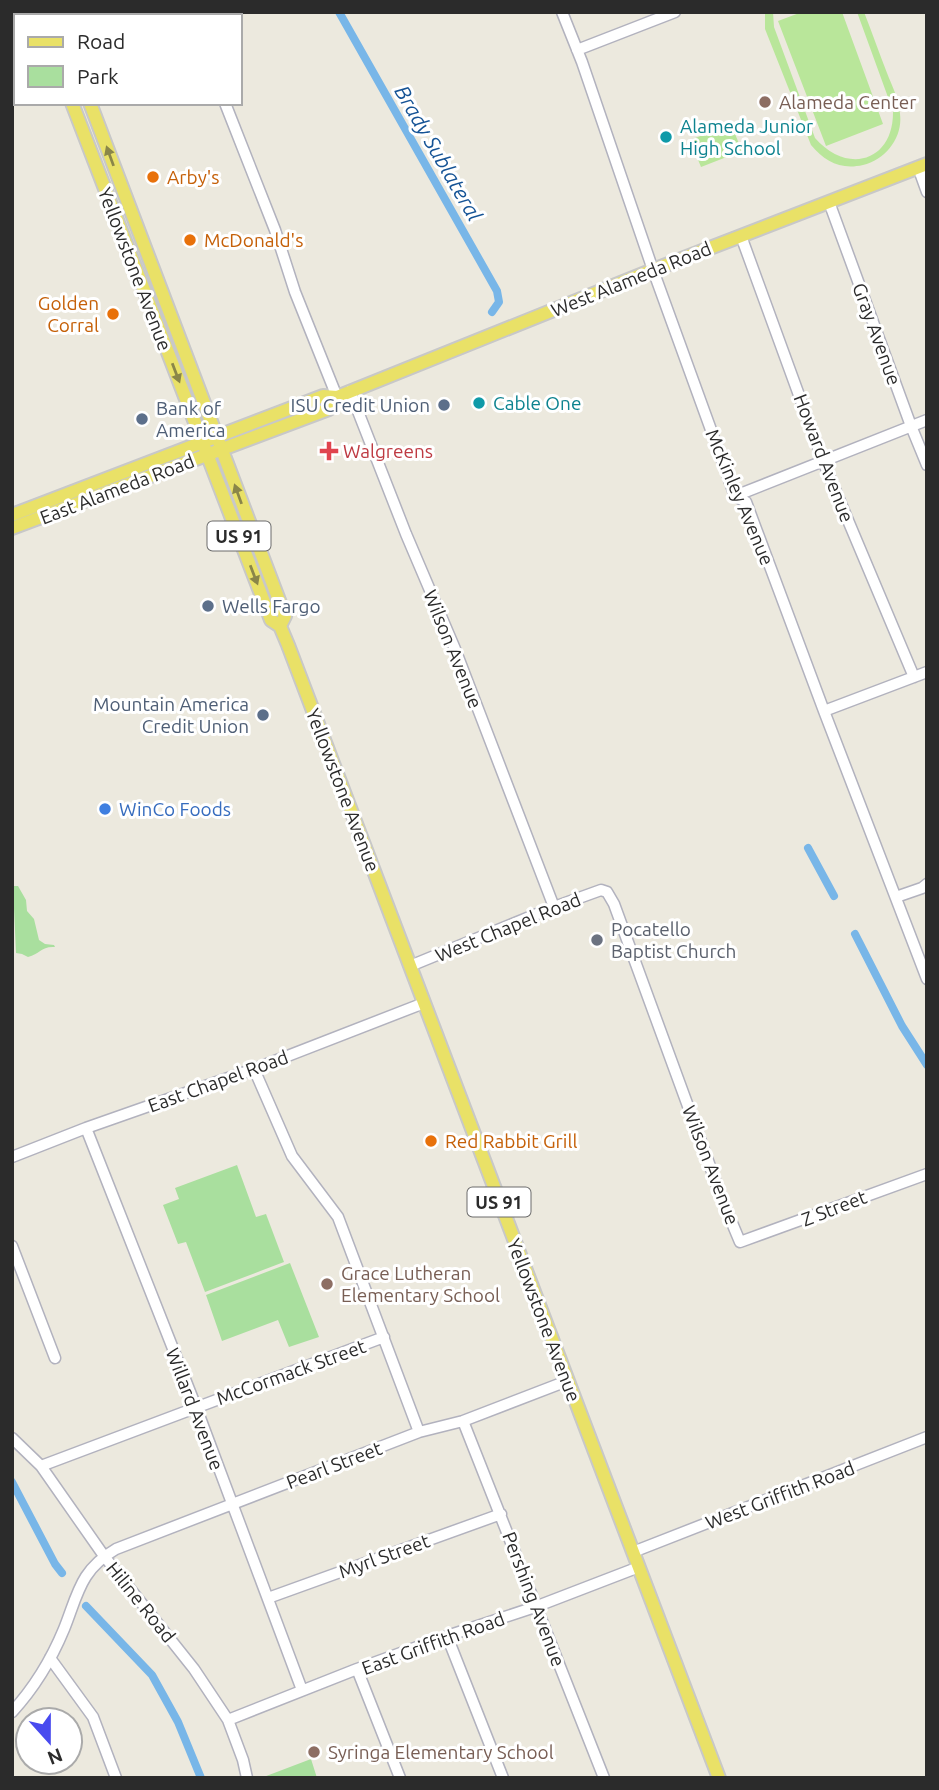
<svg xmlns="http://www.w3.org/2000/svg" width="939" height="1790" viewBox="0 0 939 1790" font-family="Ubuntu,sans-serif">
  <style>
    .green { fill: #a9df9e }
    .pitch { fill: #b9e69a }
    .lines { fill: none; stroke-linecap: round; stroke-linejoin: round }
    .canal { stroke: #78b6e8; stroke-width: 8 }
    .minor-casing { stroke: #b2b2be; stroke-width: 13 }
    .major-casing { stroke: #c8c8c8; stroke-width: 16 }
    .minor { stroke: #fff; stroke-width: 10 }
    .major { stroke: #e9e167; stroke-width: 12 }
    .oneway { fill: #8a8649 }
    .education-dot { fill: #8d6e63; stroke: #fff; stroke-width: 2.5 }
    .culture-dot { fill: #0f9aa8; stroke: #fff; stroke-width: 2.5 }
    .food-dot { fill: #e8710a; stroke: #fff; stroke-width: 2.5 }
    .service-dot { fill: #5c6f8a; stroke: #fff; stroke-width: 2.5 }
    .health-dot { fill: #e0444e; stroke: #fff; stroke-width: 2.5 }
    .shop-dot { fill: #3f7fe0; stroke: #fff; stroke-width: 2.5 }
    .worship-dot { fill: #6b7280; stroke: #fff; stroke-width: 2.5 }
    .labels { text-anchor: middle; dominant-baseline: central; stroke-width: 6; stroke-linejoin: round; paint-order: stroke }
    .shield { fill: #fff; stroke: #6b6b6b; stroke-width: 2 }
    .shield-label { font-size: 18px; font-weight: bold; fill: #2b2b2b }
    .education-label { font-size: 19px; fill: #785e54; stroke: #fff; text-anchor: start }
    .culture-label { font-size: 19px; fill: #0d838f; stroke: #fff; text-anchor: start }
    .food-label { font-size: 19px; fill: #c56008; stroke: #fff; text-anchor: start }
    .street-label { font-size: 19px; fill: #2b2b2b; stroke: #fff }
    .service-label { font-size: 19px; fill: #4e5e75; stroke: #fff; text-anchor: end }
    .health-label { font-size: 19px; fill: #be3a42; stroke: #fff; text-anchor: start }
    .shop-label { font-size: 19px; fill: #366cbe; stroke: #fff; text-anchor: start }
    .worship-label { font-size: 19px; fill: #5b616d; stroke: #fff; text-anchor: start }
    .water-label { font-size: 21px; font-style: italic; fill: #155395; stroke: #fff }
  </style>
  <rect width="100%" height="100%" fill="#ece9de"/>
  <!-- green -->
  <path class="green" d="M13,886H18L26,900L27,911L34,919L39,940L45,944L54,945L55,947C41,946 40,954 28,957L22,954L16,953Z
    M237,1165L256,1217L266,1214L284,1262L205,1292L186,1242L178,1244L163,1205L179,1199L175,1188Z
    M290,1263L319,1337L289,1347L278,1320L222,1341L206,1295Z
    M311,1759L317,1778H261Z"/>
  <!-- pitch -->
  <path class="pitch" d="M765,12H773L774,27L815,138C847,175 894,162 893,111L857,12H864C872,32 879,53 887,73C892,86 899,99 900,114C903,137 886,160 863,165C841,170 825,162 811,145L765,29Z
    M802,12H842L883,124L826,146L778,21Z
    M731,124L742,151L701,167L690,140Z"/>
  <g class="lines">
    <!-- canal -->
    <path class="canal" d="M339,12L497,291L499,302L492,312
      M808,848L834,896
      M855,934L902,1026L927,1065
      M12,1482L55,1564L62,1573
      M86,1606L152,1675L178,1722L201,1778"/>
    <!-- minor casing -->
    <g class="minor-casing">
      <path id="minor" d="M188,12L190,16
        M562,12L582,62L653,270L735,496L746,502L824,711L927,979
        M577,50L675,12
        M225,103L275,230L295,292L337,397
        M918,167L927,192
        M829,202L911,426L927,465
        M741,236L823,461L914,677
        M350,391L406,534L455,649L554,907
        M735,496L927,420
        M824,711L927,672
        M896,897L922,888L927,884
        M410,966L554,907L601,890L607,892L614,904L722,1199L740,1242L927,1174
        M254,1069L292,1156L338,1217L419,1432
        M86,1128L196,1407L302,1690
        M12,1157L86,1128L254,1069L424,1003
        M12,1246L55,1358
        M463,1421L604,1778
        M12,1438L41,1466L104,1556L194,1669L228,1720L243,1760L247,1778
        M41,1466L384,1337
        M633,1552L927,1437
        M268,1598L501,1514
        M447,1636L503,1778
        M50,1658L93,1717L116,1778
        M357,1669L400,1778
        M12,1712C34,1688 52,1658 64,1629C78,1594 80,1570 116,1549L419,1432L463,1421L567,1381
        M228,1720L357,1669L447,1636L535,1607L639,1567"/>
    </g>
    <!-- major casing -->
    <g class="major-casing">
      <path id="major" d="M38,12L39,16
        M55,12L56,16
        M72,103L271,620L280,626L288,645L719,1778
        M90,103L285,616L280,626
        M12,515L323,396L337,397L653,270L927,164
        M12,528L329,409L337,397"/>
    </g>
    <!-- minor -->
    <use href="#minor" class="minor"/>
    <!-- major -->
    <use href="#major" class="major"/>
  </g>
  <!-- one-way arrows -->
  <defs><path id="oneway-solid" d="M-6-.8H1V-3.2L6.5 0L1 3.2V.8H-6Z" transform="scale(1.75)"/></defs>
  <g class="oneway">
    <use href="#oneway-solid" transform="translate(110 156) rotate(-110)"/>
    <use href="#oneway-solid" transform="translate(176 373) rotate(69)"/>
    <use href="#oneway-solid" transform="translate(238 494) rotate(-110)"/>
    <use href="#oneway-solid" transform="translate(254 575) rotate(69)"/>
  </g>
  <!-- markers -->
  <g class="education-dot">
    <circle cx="765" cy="102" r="7"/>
    <circle cx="327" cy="1284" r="7"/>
    <circle cx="314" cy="1752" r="7"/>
  </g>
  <g class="culture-dot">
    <circle cx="666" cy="137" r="7"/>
    <circle cx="479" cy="403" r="7"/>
  </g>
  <g class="food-dot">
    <circle cx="153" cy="177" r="7"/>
    <circle cx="190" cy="240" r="7"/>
    <circle cx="113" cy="314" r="7"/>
    <circle cx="431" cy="1141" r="7"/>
  </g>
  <g class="service-dot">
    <circle cx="444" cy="405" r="7"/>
    <circle cx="142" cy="419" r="7"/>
    <circle cx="208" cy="606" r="7"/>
    <circle cx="263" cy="715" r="7"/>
  </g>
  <path class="health-dot" d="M325.5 440.5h7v7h7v7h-7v7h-7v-7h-7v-7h7z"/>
  <circle class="shop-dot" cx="105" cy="809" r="7"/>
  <circle class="worship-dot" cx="597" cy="940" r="7"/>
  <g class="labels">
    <!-- shield labels -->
    <g class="shield">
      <rect x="207.5" y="521.5" width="63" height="29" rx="5"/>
      <rect x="467.5" y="1187.5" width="63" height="29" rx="5"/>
    </g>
    <g class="shield-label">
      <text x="239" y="536">US 91</text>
      <text x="499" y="1202">US 91</text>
    </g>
    <!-- education labels -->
    <g class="education-label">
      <text x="779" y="102">Alameda Center</text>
      <text x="341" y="1273">Grace Lutheran<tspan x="341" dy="22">Elementary School</tspan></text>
      <text x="328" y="1752">Syringa Elementary School</text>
    </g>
    <!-- culture labels -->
    <g class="culture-label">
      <text x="680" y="126">Alameda Junior<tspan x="680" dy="22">High School</tspan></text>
      <text x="493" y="403">Cable One</text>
    </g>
    <!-- food labels -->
    <g class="food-label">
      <text x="167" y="177">Arby's</text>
      <text x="204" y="240">McDonald's</text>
      <text x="99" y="303" text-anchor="end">Golden<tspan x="99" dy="22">Corral</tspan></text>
      <text x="445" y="1141">Red Rabbit Grill</text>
    </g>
    <!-- street labels -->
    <g class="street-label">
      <text transform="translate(135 269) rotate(69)">Yellowstone Avenue</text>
      <text transform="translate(631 279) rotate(-22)">West Alameda Road</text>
      <text transform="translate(877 334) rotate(70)">Gray Avenue</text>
      <text transform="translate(824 458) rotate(69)">Howard Avenue</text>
      <text transform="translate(117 489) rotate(-21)">East Alameda Road</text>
      <text transform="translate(740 497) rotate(67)">McKinley Avenue</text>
      <text transform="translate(453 649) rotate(68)">Wilson Avenue</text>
      <text transform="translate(343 790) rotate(69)">Yellowstone Avenue</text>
      <text transform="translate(508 927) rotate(-22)">West Chapel Road</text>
      <text transform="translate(218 1081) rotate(-20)">East Chapel Road</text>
      <text transform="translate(711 1165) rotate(69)">Wilson Avenue</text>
      <text transform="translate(834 1208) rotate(-21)">Z Street</text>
      <text transform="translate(544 1320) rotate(69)">Yellowstone Avenue</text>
      <text transform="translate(291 1372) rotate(-20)">McCormack Street</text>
      <text transform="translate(195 1409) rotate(69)">Willard Avenue</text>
      <text transform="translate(334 1465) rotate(-21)">Pearl Street</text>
      <text transform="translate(780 1495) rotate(-21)">West Griffith Road</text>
      <text transform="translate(384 1556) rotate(-20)">Myrl Street</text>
      <text transform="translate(534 1599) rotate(69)">Pershing Avenue</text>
      <text transform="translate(141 1602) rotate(51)">Hiline Road</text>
      <text transform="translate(433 1643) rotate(-20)">East Griffith Road</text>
    </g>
    <!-- service labels -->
    <g class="service-label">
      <text x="430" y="405">ISU Credit Union</text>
      <text x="156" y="408" text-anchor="start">Bank of<tspan x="156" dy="22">America</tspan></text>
      <text x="222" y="606" text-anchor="start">Wells Fargo</text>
      <text x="249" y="704">Mountain America<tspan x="249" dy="22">Credit Union</tspan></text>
    </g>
    <!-- health labels -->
    <g class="health-label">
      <text x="343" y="451">Walgreens</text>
    </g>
    <!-- shop labels -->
    <g class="shop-label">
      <text x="119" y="809">WinCo Foods</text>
    </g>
    <!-- worship labels -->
    <g class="worship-label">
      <text x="611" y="929">Pocatello<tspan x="611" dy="22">Baptist Church</tspan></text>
    </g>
    <!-- water labels -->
    <g class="water-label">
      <text transform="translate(439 153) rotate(60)">Brady Sublateral</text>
    </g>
  </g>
  <!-- border -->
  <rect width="939" height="1790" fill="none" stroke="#2b2b2b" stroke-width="28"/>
  <!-- legend -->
  <rect x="14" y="14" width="228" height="91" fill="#ffffff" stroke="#aaaaaa" stroke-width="2"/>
  <rect x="28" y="37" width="35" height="10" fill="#e9e167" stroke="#aaaaaa" stroke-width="2"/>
  <text x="77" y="49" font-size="21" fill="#2b2b2b">Road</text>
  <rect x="28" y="66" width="35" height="21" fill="#a9df9e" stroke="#aaaaaa" stroke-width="2"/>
  <text x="77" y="84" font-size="21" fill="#2b2b2b">Park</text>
  <!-- north arrow -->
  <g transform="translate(49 1741) rotate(159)"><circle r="33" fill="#ffffff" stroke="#aaaaaa" stroke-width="2"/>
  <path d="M0-5L12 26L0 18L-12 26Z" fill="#484aef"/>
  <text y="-10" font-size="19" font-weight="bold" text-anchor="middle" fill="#2b2b2b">N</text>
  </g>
</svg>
